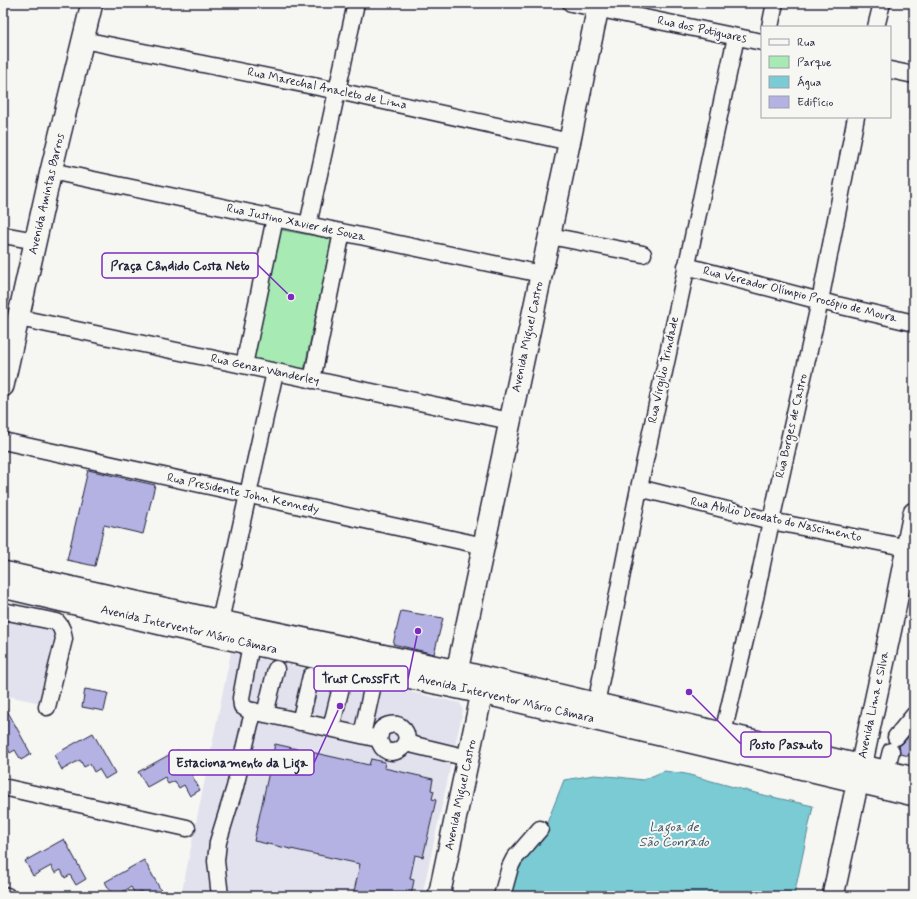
<svg xmlns="http://www.w3.org/2000/svg" width="917" height="899" viewBox="0 0 917 899" font-family="Mynerve,sans-serif">
  <style>
    .built { fill: #e2e2ee }
    .green { fill: #a7eab3; stroke: #648677 }
    .water { fill: #7acbd4; stroke: #578797 }
    .building { fill: #b4b2e3; stroke: #22223b }
    .lines { fill: none; stroke-linecap: round; stroke-linejoin: round }
    .minor-casing { stroke: #22223b; stroke-width: 19 }
    .major-casing { stroke: #22223b; stroke-width: 24 }
    .minor { stroke: #f6f6f2; stroke-width: 16 }
    .major { stroke: #f6f6f2; stroke-width: 21 }
    .labels { text-anchor: middle; dominant-baseline: central; stroke-width: 4; stroke-linejoin: round; paint-order: stroke }
    .street-label { font-size: 12px; fill: #22223b; stroke: #f6f6f2 }
    .water-label { font-size: 13px; font-style: italic; fill: #3c5569; stroke: #f6f6f2 }
    .leader { fill: none; stroke: #7b2cbf; stroke-width: 1.5 }
    .callout-dot { fill: #7b2cbf; stroke: #f6f6f2; stroke-width: 1.5 }
    .callout { fill: #f6f6f2; stroke: #7b2cbf; stroke-width: 1.5 }
    .callout-label { font-size: 13px; text-anchor: middle; font-weight: bold; fill: #22223b }
  </style>
  <rect width="100%" height="100%" fill="#f6f6f2"/>
  <filter id="ink" filterUnits="userSpaceOnUse"><feTurbulence type="fractalNoise" baseFrequency=".025" numOctaves="2"/><feDisplacementMap in="SourceGraphic" scale="8" xChannelSelector="R" yChannelSelector="G"/><feConvolveMatrix kernelMatrix="1 2 1 2 8 2 1 2 1" color-interpolation-filters="sRGB"/></filter>
  <g filter="url(#ink)">
    <!-- built -->
    <path class="built" d="M3,618L61,633L45,704L3,695Z
      M231,652L460,703L463,710L422,896H181Z"/>
    <!-- green -->
    <path class="green" d="M277,229L332,239L303,375L249,363Z"/>
    <!-- water -->
    <path class="water" d="M664,771L686,774L759,794L813,806L794,896H509L514,874L541,838L564,780L594,775L618,777L643,780Z"/>
    <!-- building -->
    <path class="building" d="M88,470L155,485L143,534L104,525L95,566L67,560Z
      M401,611L443,618L434,654L393,644Z
      M85,689L108,693L104,711L82,707Z
      M3,703L31,754L21,760L15,750L10,753L6,745L3,746Z
      M914,730V757L900,754L899,746L903,743Z
      M93,733L115,773L105,779L99,769L94,772L90,764L84,767L80,760L62,770L54,755Z
      M275,744L369,765L371,759L385,762L384,768L433,779L431,790L434,791L432,799L436,800L423,857L415,855L410,879L414,880L411,896H353L360,864L254,841Z
      M178,750L200,790L190,796L184,785L179,788L175,781L168,784L165,777L147,787L138,772Z
      M64,839L86,879L76,885L70,875L65,878L61,870L55,873L51,866L33,876L25,861Z
      M144,860L164,896H144L141,891L135,894L131,887L115,896H113L105,882Z"/>
    <g class="lines">
      <!-- minor casing -->
      <g class="minor-casing">
        <path id="minor" d="M571,3L762,42
          M770,27L775,3
          M876,27L882,3
          M83,40L338,91L570,142
          M890,70L914,75
          M51,171L541,274
          M308,225L356,3
          M3,235L36,241
          M550,236L643,254
          M686,266L820,301L914,323
          M19,318L510,421
          M244,365L275,218
          M312,380L342,232
          M3,441L484,546
          M639,488L771,521L914,549
          M3,611L57,622C62,627 63,632 64,639L47,707
          M220,621L275,372
          M251,644L241,698L242,706L248,710L379,739C380,736 380,732 381,730C386,724 396,723 401,727C420,743 385,767 379,739
          M596,704L639,488L736,37
          M265,714L276,669
          M300,722L311,676
          M331,728L342,683
          M723,733L755,598L771,521L820,301L856,117
          M362,735L372,689
          M896,737L914,715
          M406,743L468,758
          M886,771L891,751
          M3,787L187,828
          M3,895L7,896
          M220,896L216,861L218,842L235,787L250,724L254,711
          M502,896L510,867L514,859L540,829"/>
      </g>
      <!-- major casing -->
      <g class="major-casing">
        <path id="major" d="M3,386L51,171L92,3
          M3,572L220,621L457,671L914,778
          M3,587L178,628L482,693L914,795
          M460,684L457,680L456,676L599,3
          M439,896L483,688L480,680
          M833,896L891,628L914,513"/>
      </g>
      <!-- minor -->
      <use href="#minor" class="minor"/>
      <!-- major -->
      <use href="#major" class="major"/>
    </g>
  </g>
  <g class="labels">
    <!-- street labels -->
    <g class="street-label">
      <text transform="translate(702 30) rotate(12)">Rua dos Potiguares</text>
      <text transform="translate(327 89) rotate(12)">Rua Marechal Anacleto de Lima</text>
      <text transform="translate(47 194) rotate(-77)">Avenida Amintas Barros</text>
      <text transform="translate(296 223) rotate(12)">Rua Justino Xavier de Souza</text>
      <text transform="translate(800 295) rotate(14)">Rua Vereador Olímpio Procópio de Moura</text>
      <text transform="translate(528 337) rotate(-78)">Avenida Miguel Castro</text>
      <text transform="translate(265 370) rotate(12)">Rua Genar Wanderley</text>
      <text transform="translate(664 370) rotate(-78)">Rua Virgilio Trindade</text>
      <text transform="translate(792 426) rotate(-77)">Rua Borges de Castro</text>
      <text transform="translate(243 494) rotate(12)">Rua Presidente John Kennedy</text>
      <text transform="translate(776 520) rotate(12)">Rua Abilio Deodato do Nascimento</text>
      <text transform="translate(189 630) rotate(13)">Avenida Interventor Mário Câmara</text>
      <text transform="translate(506 699) rotate(13)">Avenida Interventor Mário Câmara</text>
      <text transform="translate(874 705) rotate(-78)">Avenida Lima e Silva</text>
      <text transform="translate(461 795) rotate(-78)">Avenida Miguel Castro</text>
    </g>
    <!-- water labels -->
    <g class="water-label">
      <text x="674" y="827">Lagoa de<tspan x="674" dy="15">São Conrado</tspan></text>
    </g>
  </g>
  <!-- callouts -->
  <path class="leader" d="M291 297L258 265M418 631L408 679M689 692L741 744M340 706L314 763"/>
  <g class="callout-dot">
    <circle cx="291" cy="297" r="4"/>
    <circle cx="418" cy="631" r="4"/>
    <circle cx="689" cy="692" r="4"/>
    <circle cx="340" cy="706" r="4"/>
  </g>
  <g class="callout">
    <rect x="102" y="253" width="156" height="25" rx="4"/>
    <rect x="314" y="666" width="94" height="25" rx="4"/>
    <rect x="741" y="732" width="90" height="25" rx="4"/>
    <rect x="169" y="750" width="145" height="25" rx="4"/>
  </g>
  <g class="callout-label">
    <text x="180" y="270">Praça Cândido Costa Neto</text>
    <text x="361" y="683">Trust CrossFit</text>
    <text x="786" y="749">Posto Pasauto</text>
    <text x="242" y="767">Estacionamento da Liga</text>
  </g>
  <!-- margin -->
  <rect width="917" height="899" fill="none" stroke="#f6f6f2" stroke-width="16"/>
  <rect x="8" y="8" width="901" height="883" fill="none" stroke="#22223b" stroke-width="1.5" filter="url(#ink)"/>
  <!-- legend -->
  <rect x="761" y="26" width="130" height="92" fill="#f6f6f2" stroke="#a1a1a9"/>
  <rect x="769" y="39" width="20" height="6" fill="#f6f6f2" stroke="#a1a1a9"/>
  <text x="797" y="46" font-size="12" fill="#22223b">Rua</text>
  <rect x="769" y="56" width="20" height="12" fill="#a7eab3" stroke="#a1a1a9"/>
  <text x="797" y="66" font-size="12" fill="#22223b">Parque</text>
  <rect x="769" y="76" width="20" height="12" fill="#7acbd4" stroke="#a1a1a9"/>
  <text x="797" y="86" font-size="12" fill="#22223b">Água</text>
  <rect x="769" y="96" width="20" height="12" fill="#b4b2e3" stroke="#a1a1a9"/>
  <text x="797" y="106" font-size="12" fill="#22223b">Edifício</text>
</svg>
